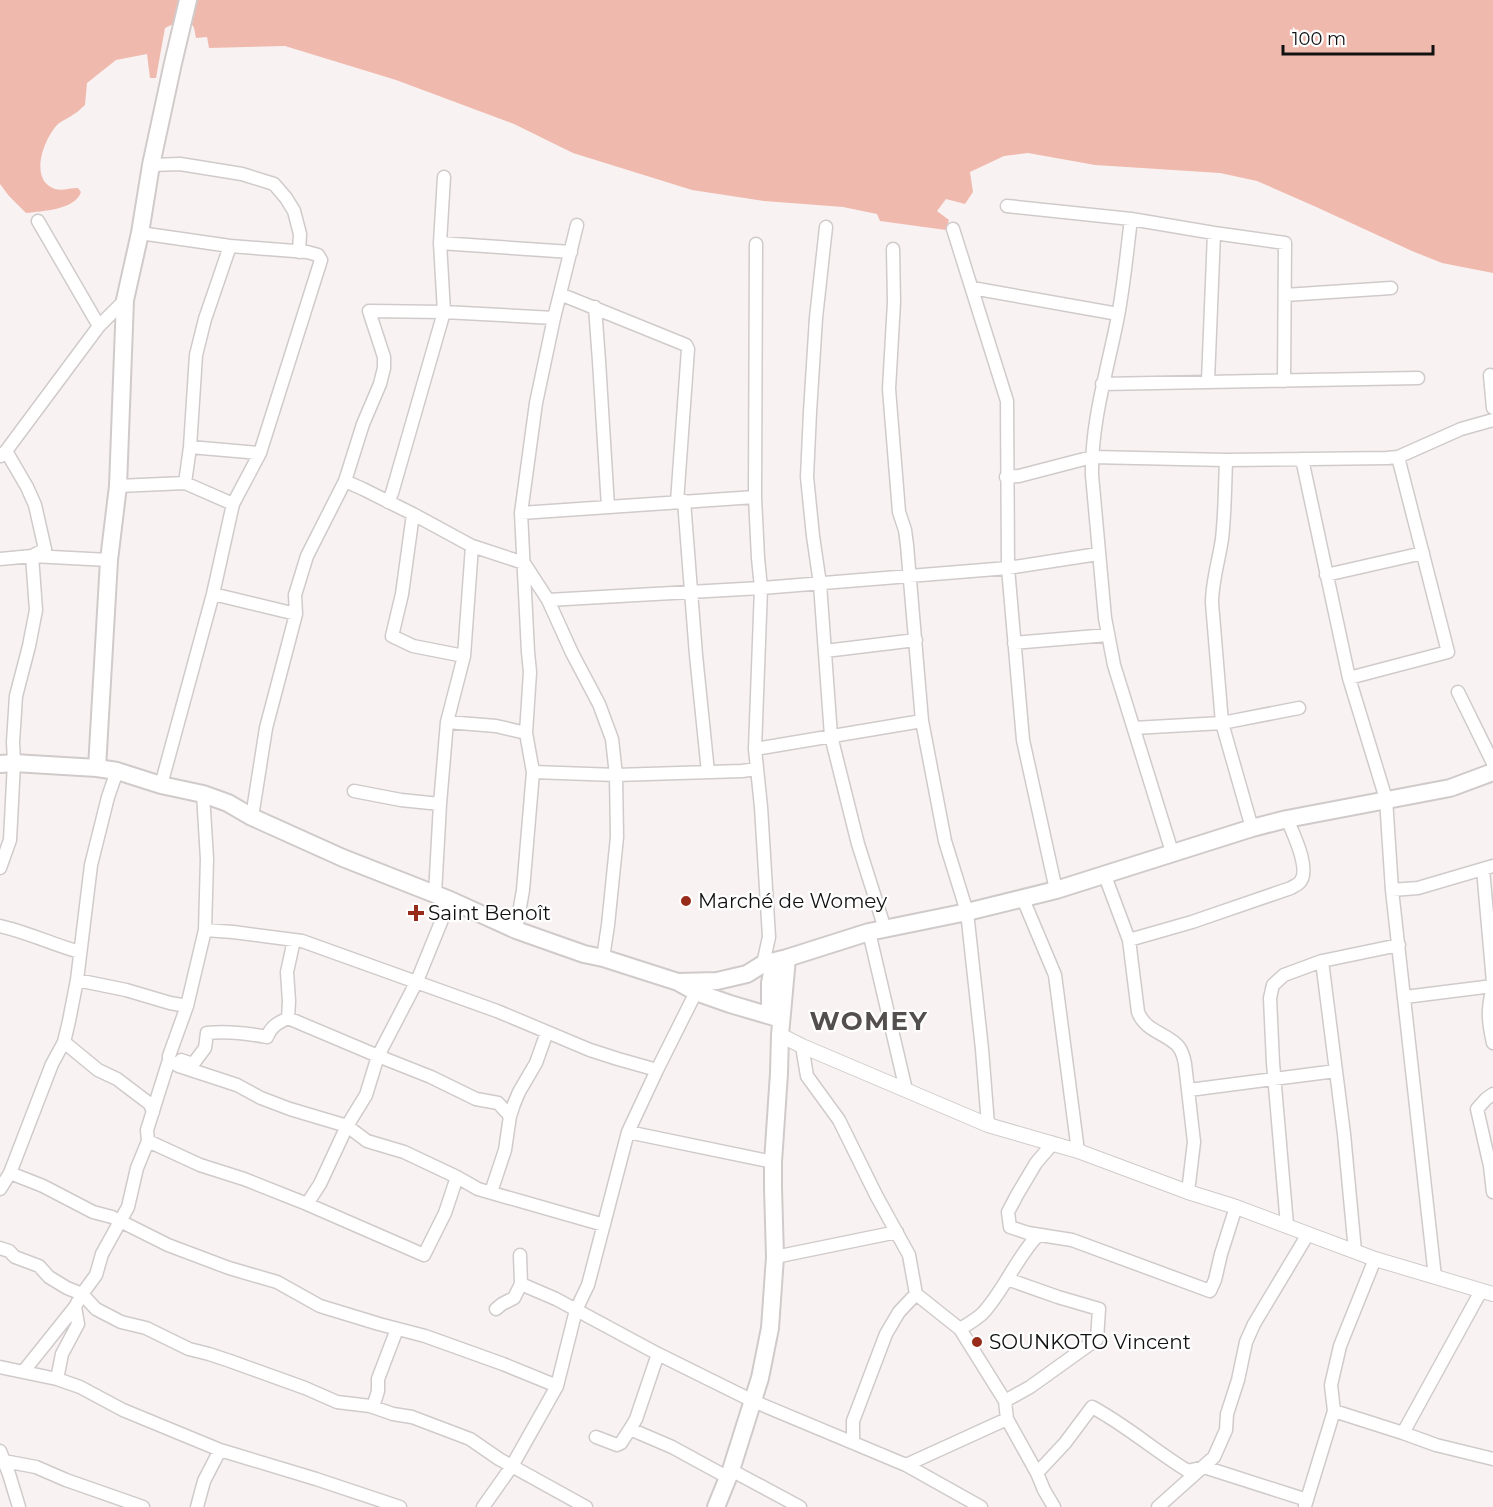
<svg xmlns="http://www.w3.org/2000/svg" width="1493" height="1507" viewBox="0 0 1493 1507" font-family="Montserrat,sans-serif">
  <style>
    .green { fill: #f0b9ad }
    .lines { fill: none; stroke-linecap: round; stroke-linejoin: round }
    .minor-casing { stroke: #d0cbca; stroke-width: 15 }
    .tertiary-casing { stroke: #d0cbca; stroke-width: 16 }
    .secondary-casing { stroke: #d0cbca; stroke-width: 20 }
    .minor { stroke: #fff; stroke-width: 12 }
    .tertiary { stroke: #fff; stroke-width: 14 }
    .secondary { stroke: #fff; stroke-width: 16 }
    .poi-dot { fill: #962c19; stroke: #fff; stroke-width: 2 }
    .labels { text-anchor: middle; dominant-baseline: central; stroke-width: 4.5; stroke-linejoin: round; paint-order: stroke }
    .poi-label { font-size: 20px; fill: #131212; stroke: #fff; text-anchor: start }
    .district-label { font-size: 26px; font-weight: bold; letter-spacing: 1.5px; fill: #534f4e; stroke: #fff }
  </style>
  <rect width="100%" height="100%" fill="#f8f3f2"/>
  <!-- green -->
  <path class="green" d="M0,0H1493V273L1442,263L1412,251L1314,206L1257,181L1220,173L1095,165L1028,153L1004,156L970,172L973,192L965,204L946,199L937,211L949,220L946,230L880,221L877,214L843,207L764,201L692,190L573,153L514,124L396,80L285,46L209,48L207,37L196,38L194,28L188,17L165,28L156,78H150L147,54L116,60L87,83L85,105C81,108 78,112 74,114C69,118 63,120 58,124C44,138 28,180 55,189C62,191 70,188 78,188L81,192C75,210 43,211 26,213L9,196L0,184Z"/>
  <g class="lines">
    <!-- minor casing -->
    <g class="minor-casing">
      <path id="minor" d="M151,165L180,164L242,174L274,184L286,198L294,211L300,234L299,252
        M1007,206L1131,219L1214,233L1285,243L1284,381
        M1131,219C1127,251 1124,284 1118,316C1108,368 1091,421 1092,475L1105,618L1114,665L1172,852
        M38,221L99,326
        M826,227L816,318L810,412L807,477L813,536L820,584L831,736L858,844L885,929
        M953,229L1007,401L1008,568L1023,740L1056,890
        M140,233L230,246L307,252L318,255L321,260L260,453L233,504L213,594L161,785
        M440,243L571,252
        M756,244L755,497L758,558L761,588L755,749L761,807L769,937L763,964
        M893,249L894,302L889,389L899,512L905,530L907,545L922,721L945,841L967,912L982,1049L988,1125
        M972,288L1118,314
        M560,294L686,345L688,349L677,502
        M1285,295L1391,288
        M595,307L599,361L608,507
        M1490,375L1493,408
        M1208,381L1214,233
        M1102,384L1418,378
        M190,447L260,453
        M1,456L6,451L99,326L125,300
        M1302,459L1349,678L1386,799L1392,890L1435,1277
        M1226,460C1225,486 1225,513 1222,539C1219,560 1212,581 1212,603L1222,723L1252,828
        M1006,477L1019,476L1092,457L1226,460L1387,458L1398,457L1461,429L1493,420
        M345,481L363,489L413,514L472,546L524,563L548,600L572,653L599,704L612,739L616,775L617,837L608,925L603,958
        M185,483L190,447L196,355L205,319L230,246
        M118,486L185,483L233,504
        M684,501L696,655L708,772
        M388,502L392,493L444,312L440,243L444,177
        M521,513L755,497
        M413,514L402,594L392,636L413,646L464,656
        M0,559L32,556L109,560
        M1326,575L1423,553
        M213,594L296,614
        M548,600L761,588L1008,568L1098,554
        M1014,643L1108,635
        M825,651L916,640
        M1349,678L1448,652L1398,457
        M1458,692L1493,763
        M447,722L496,726L526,733
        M1134,728L1222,723L1299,708
        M755,749L922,721
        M117,771L108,797L91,865L77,980L69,1021L64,1042L98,1070L117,1079L150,1104L153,1112
        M533,772L616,775L742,771L757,769
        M354,791L401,800L440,804
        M252,817L266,728L296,614L295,595L307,556L345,481L363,424L380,384L384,368V357L369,311L444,312L554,318
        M0,868L10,840L14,763L13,742L16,696L29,646L36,610L32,556L45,549L35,505L27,487L6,451
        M1483,869L1493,982
        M1105,876L1129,940L1138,1012C1145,1031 1166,1033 1178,1046C1182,1051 1184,1058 1185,1064L1194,1142L1188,1192
        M1392,890L1418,888L1493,866
        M435,894L440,804L447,722L464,656L472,546
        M1023,899L1055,975L1078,1151
        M0,926C28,932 53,945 80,952
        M205,930L233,932L302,941L497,1011L590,1050L618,1059L657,1070
        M516,930L523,890L533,772L526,733L530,672L528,652L521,513L536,403L554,318L577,225
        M869,932L906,1090
        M1129,940L1192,922L1291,888C1294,886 1297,885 1299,883C1312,871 1293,833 1287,819
        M1322,961L1344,1134L1355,1251
        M77,980L126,990L170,1003L187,1006
        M1493,987C1487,1009 1488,1021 1493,1043
        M1405,997L1493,986
        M288,1018L289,1001L287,972L294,940
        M802,1046L807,1076L839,1120L876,1195L909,1255L916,1294L960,1329L1005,1401L1007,1419L1037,1473L1044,1490L1054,1507
        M169,1060V1056L187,1006L205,930L207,859L203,794
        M181,1060L193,1064L205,1048L207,1033C227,1031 246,1033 267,1037C271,1026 278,1023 288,1018L378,1056L431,1077L476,1099L498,1103L510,1116
        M1189,1090L1336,1071
        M1493,1094L1486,1099L1477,1109L1490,1166L1493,1192
        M628,1132L773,1162
        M148,1141L200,1165L244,1179L307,1204L424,1255L445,1213L457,1177
        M1053,1143L1036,1163L1017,1195L1008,1212L1010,1227L1028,1233L1072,1240L1210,1291L1215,1280L1221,1254L1236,1207
        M10,1173L52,1064L64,1042
        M0,1189L10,1173L43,1186L93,1212L112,1217L168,1245L229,1268L277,1282L320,1306L379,1324L425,1336L503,1364L557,1386
        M491,1192L505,1150L510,1116L514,1104L519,1092L536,1063L547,1032
        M307,1204L320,1184L347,1126L366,1095L378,1056L417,981L450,900
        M1287,1225L1273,1063L1270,998L1273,985L1284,975L1322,961L1399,945
        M0,1248L9,1251L15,1257L39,1266L49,1277L67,1288L82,1294L75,1307L78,1324L62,1354L57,1379
        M520,1255L521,1284L556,1299L658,1354L753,1401L906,1465L981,1507
        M775,1257L897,1232
        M496,1309L502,1304L514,1298L521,1284
        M960,1329C968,1324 977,1319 983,1313C1005,1289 1016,1258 1038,1235
        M658,1354L636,1419L630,1429L672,1447L727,1477
        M0,1367L57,1379L80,1387L123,1410L220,1450L316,1479L400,1507
        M23,1372L75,1307
        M1005,1401L1030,1387L1097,1339L1099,1309L1058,1297L1007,1279
        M373,1407L378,1391V1379L397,1329
        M1334,1411L1403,1433L1436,1445L1493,1459
        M1403,1433L1481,1291
        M596,1437L617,1445L621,1443L630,1429
        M853,1443V1421L886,1334L899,1312L916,1294
        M0,1451L9,1474L19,1507
        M4,1461L36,1467L66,1480L143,1507
        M906,1465L1007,1419
        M731,1470L800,1507
        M1037,1473L1065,1443L1092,1407C1126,1425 1155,1451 1188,1471L1204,1467L1307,1500
        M1305,1506L1334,1411L1331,1385L1340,1346L1375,1259
        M197,1507L204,1481L220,1450
        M483,1507L512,1466L557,1386L576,1310L588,1285L628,1132L657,1070L696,992
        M586,1507L499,1459L470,1439L412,1417L393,1414L370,1406L337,1402L305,1388L230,1361L209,1354L189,1349L146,1328L121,1322L96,1309L82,1294L96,1275L102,1254L128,1207L137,1168L148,1141L147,1130L169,1060L179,1066L237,1085L261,1098L290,1109L347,1126L367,1141L404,1152L457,1177L478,1189L604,1225
        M1158,1507L1214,1457L1226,1430L1227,1414L1238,1380L1246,1342L1254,1324L1308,1234"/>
    </g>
    <!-- tertiary casing -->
    <g class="tertiary-casing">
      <path id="tertiary" d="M780,1035L802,1046L988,1125L1078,1151L1188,1192L1236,1207L1375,1259L1493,1294"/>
    </g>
    <!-- secondary casing -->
    <g class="secondary-casing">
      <path id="secondary" d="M0,764L14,763L97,768L117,771L161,785L203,794L228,803L252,817L343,858L450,900L516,930L584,954L603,958L678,982L696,992L730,1004L781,1019
        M97,768L109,560L118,486L125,300L140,233L151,165L173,63L188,0
        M678,982L717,981L747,974L763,964L787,958L869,932L967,912L1056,890L1252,828L1287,819L1450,788L1493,772
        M770,1015V983L774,962
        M716,1507L731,1470L760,1378L770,1328L775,1257L773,1188V1162L779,1073L780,1035L787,958"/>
    </g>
    <!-- minor -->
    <use href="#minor" class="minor"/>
    <!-- tertiary -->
    <use href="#tertiary" class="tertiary"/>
    <!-- secondary -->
    <use href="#secondary" class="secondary"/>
  </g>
  <!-- markers -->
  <g class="poi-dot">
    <circle cx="686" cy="901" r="6"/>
    <path d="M413 904h6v6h6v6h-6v6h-6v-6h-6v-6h6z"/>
    <circle cx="977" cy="1342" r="6"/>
  </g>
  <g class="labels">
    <!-- poi labels -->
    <g class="poi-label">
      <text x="698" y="901">Marché de Womey</text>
      <text x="428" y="913">Saint Benoît</text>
      <text x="989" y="1342">SOUNKOTO Vincent</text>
    </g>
    <!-- district labels -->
    <g class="district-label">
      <text x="869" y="1021">WOMEY</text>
    </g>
  </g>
  <!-- scale -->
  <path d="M1283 45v9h150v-9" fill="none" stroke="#131212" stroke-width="3"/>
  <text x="1292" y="45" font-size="18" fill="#131212" stroke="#ffffff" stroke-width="4.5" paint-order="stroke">100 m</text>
</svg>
